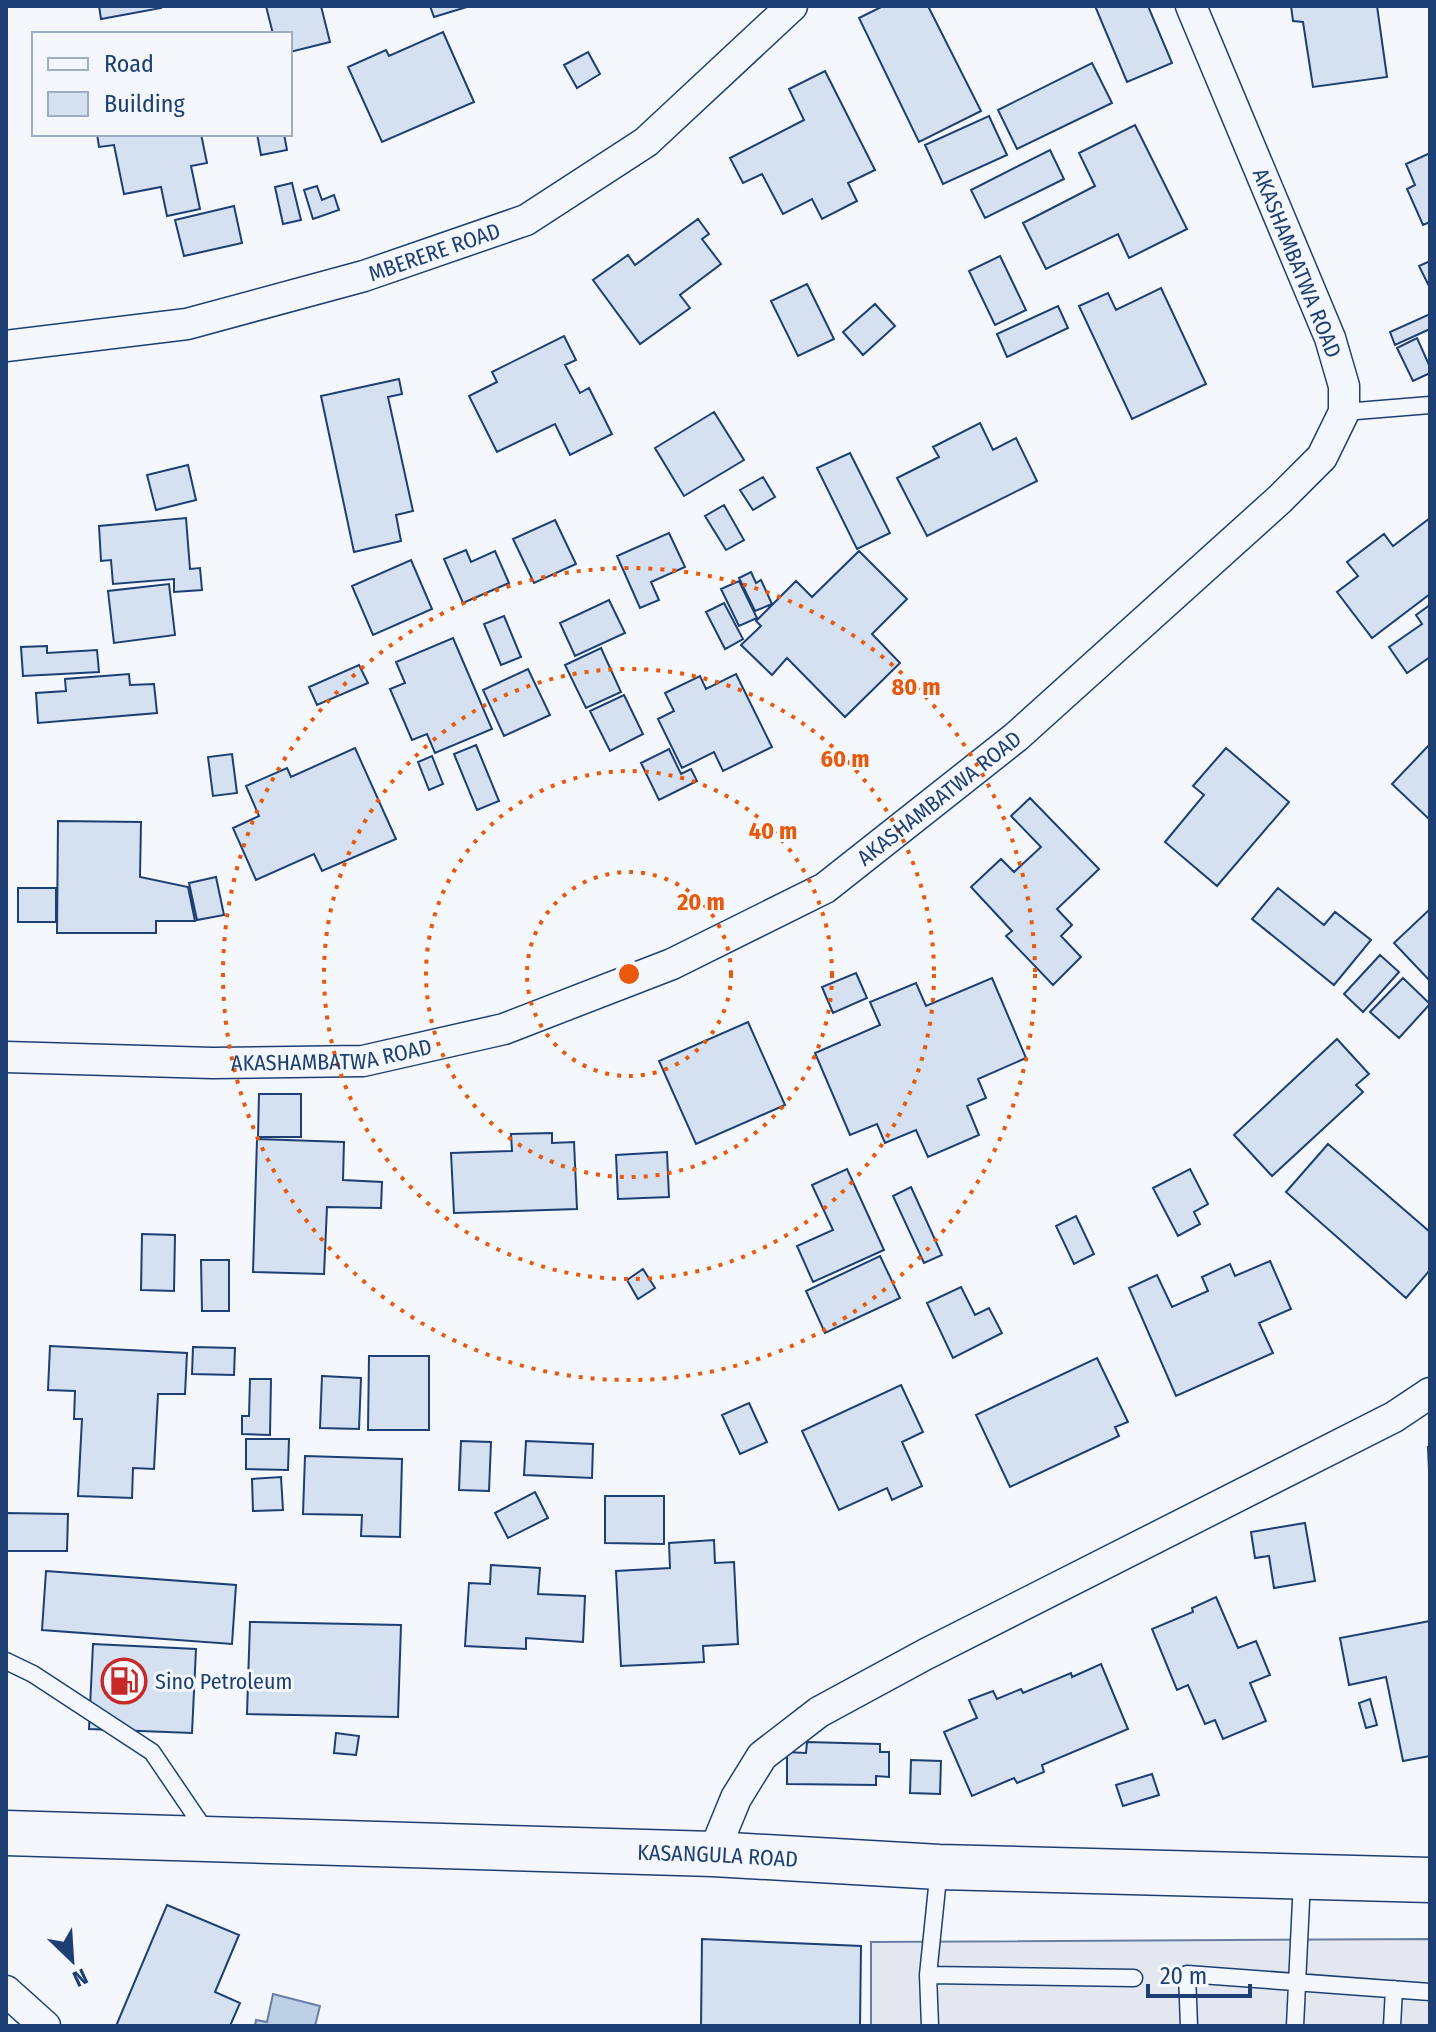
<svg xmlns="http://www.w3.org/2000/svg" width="1436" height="2032" viewBox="0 0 1436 2032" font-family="'Fira Sans Condensed',sans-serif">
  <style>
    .parking { fill: #e3e8f0; stroke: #687fa3; stroke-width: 2 }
    .water { fill: #bed0e5; stroke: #687fa3; stroke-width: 2 }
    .building { fill: #d5e0f0; stroke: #1d3f73; stroke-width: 2 }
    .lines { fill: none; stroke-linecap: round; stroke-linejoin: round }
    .lane-casing { stroke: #1d3f73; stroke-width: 19 }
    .street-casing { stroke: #1d3f73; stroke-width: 33 }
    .secondary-casing { stroke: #1d3f73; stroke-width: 47 }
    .lane { stroke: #f4f7fb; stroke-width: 16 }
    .street { stroke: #f4f7fb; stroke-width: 30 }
    .secondary { stroke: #f4f7fb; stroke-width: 44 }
    .ring { fill: none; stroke: #e8590c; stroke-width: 4; stroke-dasharray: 4 8 }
    .labels { text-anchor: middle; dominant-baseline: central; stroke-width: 6; stroke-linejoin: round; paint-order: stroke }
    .street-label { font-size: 22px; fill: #1d3f73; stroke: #f4f7fb }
    .poi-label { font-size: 22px; fill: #1d3f73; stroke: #f4f7fb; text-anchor: start }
    .centre { fill: #e8590c; stroke: #f4f7fb; stroke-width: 4 }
    .ring-label { font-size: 24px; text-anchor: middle; font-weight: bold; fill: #e8590c; stroke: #f4f7fb; stroke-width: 6; stroke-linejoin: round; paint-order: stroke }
  </style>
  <rect width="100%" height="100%" fill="#f4f7fb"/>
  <!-- parking -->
  <path class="parking" d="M1430,1939V2026H871V1942Z"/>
  <!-- water -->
  <path class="water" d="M273,1994L320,2006L315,2026H255L256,2020L267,2022Z"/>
  <!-- building -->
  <path class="building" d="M99,6H161V8L101,19Z
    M266,6H321L330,42L290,52V34H273Z
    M430,6H470L434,17Z
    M883,6H928L981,111L919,142L859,18Z
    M1095,6H1148L1172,63L1127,82Z
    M1291,6H1377L1387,77L1313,87L1303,22L1293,21Z
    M443,32L474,102L382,142L348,67L386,50L389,56Z
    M588,52L600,74L577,88L564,65Z
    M1092,63L1112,103L1017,149L998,110Z
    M825,71L875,170L848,183L857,201L822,219L812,199L783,214L762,174L743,183L730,158L804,120L789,89Z
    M989,116L1007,155L943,184L925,145Z
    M1135,125L1187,229L1129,258L1118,234L1046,269L1023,223L1095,186L1079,153Z
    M97,134H201L207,163L191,166L200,209L167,216L161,187L124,194L114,145L99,147Z
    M257,134H284L287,150L261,155Z
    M1050,150L1064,179L985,218L971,190Z
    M1430,153V222L1423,225L1407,189L1415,185L1406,164Z
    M292,183L301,220L283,224L275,187Z
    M317,186L322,200L334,195L339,210L313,219L304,190Z
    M234,206L242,243L184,256L175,220Z
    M698,219L709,234L702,239L721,264L680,295L690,308L640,344L593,280L628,255L635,265Z
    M1000,256L1026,310L995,325L969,271Z
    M1430,261V288L1419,266Z
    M807,284L834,339L798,356L771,301Z
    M1161,288L1206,384L1132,419L1079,306L1108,293L1116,310Z
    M875,304L895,326L863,355L843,332Z
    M1058,306L1068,328L1007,357L997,334Z
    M1430,314V329L1395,345L1390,332Z
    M564,336L576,360L565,365L580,393L589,388L612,434L570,455L555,424L497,452L469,396L497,382L492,372Z
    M1417,338L1430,367V373L1413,381L1397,348Z
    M399,379L402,394L388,397L413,511L396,515L401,541L354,552L321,396Z
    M714,412L744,460L684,496L655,448Z
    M980,423L993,450L1016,438L1037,481L927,536L897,478L939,457L933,447Z
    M850,453L890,533L857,549L817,468Z
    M188,465L196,500L156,510L147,475Z
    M763,477L775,497L753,510L740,490Z
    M724,505L744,540L726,550L705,516Z
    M186,518L190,569L200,568L202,590L174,592V579L113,584L111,560L101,561L99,526Z
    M1430,518V594L1372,638L1337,592L1358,576L1347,562L1384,534L1393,546Z
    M555,520L576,564L534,583L513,539Z
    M669,533L685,567L651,582L659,600L640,608L617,556Z
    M466,550L471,562L495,551L509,583L463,603L444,559Z
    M859,551L907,599L872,634L900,663L845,717L787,658L772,675L741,645L761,626L756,621L796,581L812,597Z
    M411,560L432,609L373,635L352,586Z
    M751,572L756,583L761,580L772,604L755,611L739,578Z
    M739,581L757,618L739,626L721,589Z
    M169,584L175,635L114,643L108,591Z
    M609,600L625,633L575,656L560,623Z
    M724,603L743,639L725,649L706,612Z
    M1430,605V657L1407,673L1389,647L1422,624L1416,615Z
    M504,616L521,657L501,665L484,624Z
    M453,638L492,729L435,753L427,734L412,740L390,689L405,683L396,662Z
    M47,646V653L97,650L99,672L23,676L21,647Z
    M601,648L621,692L586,708L565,665Z
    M359,665L368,683L317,705L309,687Z
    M528,669L550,715L504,736L483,690Z
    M129,674L130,685L154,684L157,713L38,723L36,693L66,691L65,679Z
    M736,674L772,747L723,771L714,752L682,768L658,719L674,711L665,693L700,676L706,689Z
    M624,695L643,734L610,751L590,711Z
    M1430,744V820L1392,784Z
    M476,745L499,801L477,810L454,754Z
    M355,748L396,839L322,871L314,854L256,880L233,828L259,816L246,786L287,768L291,777Z
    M1226,748L1289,802L1217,886L1165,842L1204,795L1193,786Z
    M669,749L681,774L691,769L697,781L659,800L641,763Z
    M232,754L237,793L213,796L208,757Z
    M432,756L443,784L429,790L418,762Z
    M1030,798L1099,869L1057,909L1072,925L1061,936L1081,957L1053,985L1006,936L1012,931L971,887L1001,859L1014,872L1041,847L1011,816Z
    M58,821L141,822L140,877L188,887L195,921H156V933H57Z
    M216,877L224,915L197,920L189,883Z
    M18,888H56V922H18Z
    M1278,888L1324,925L1335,912L1371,940L1334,985L1252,919Z
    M1430,909V981L1394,943Z
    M1380,955L1399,972L1363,1012L1344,994Z
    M856,973L867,998L833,1013L822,987Z
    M992,978L1026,1058L978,1079L986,1098L967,1106L979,1135L928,1157L916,1130L885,1143L877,1124L850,1135L815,1053L880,1025L870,1002L916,983L926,1006Z
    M1403,978L1430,1004L1399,1038L1370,1012Z
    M748,1022L785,1105L696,1144L659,1061Z
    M1337,1039L1369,1074L1356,1085L1363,1092L1272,1176L1234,1135Z
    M259,1094H301V1137H258Z
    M552,1133V1143L574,1142L577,1209L454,1213L451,1153L512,1151L511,1134Z
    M257,1139L344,1142L343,1180L382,1182L381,1208L327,1207L324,1274L253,1272Z
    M1328,1144L1430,1232V1270L1406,1298L1286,1192Z
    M667,1152L669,1197L618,1199L616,1155Z
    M847,1169L884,1250L813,1282L797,1246L833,1230L812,1185Z
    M1190,1169L1208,1204L1194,1212L1200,1224L1178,1236L1153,1188Z
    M911,1187L942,1255L924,1263L893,1196Z
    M1076,1216L1094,1254L1074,1264L1056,1226Z
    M142,1234L175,1235L174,1291L141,1290Z
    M880,1256L900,1298L825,1333L806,1291Z
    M201,1260H229V1311H202Z
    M1270,1261L1291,1309L1259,1323L1273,1353L1176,1396L1129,1288L1157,1275L1172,1307L1208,1291L1202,1277L1230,1264L1235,1276Z
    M643,1269L655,1288L638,1299L627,1280Z
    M961,1287L975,1315L989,1308L1002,1333L953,1358L927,1303Z
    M50,1346L187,1353L185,1394H158L154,1469L133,1468L132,1498L78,1496L82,1419H74L75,1391L48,1390Z
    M193,1347L235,1348L234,1375L192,1374Z
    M369,1356H429V1430H368Z
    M1097,1358L1128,1422L1115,1427L1119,1436L1010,1487L976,1415Z
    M322,1376L361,1378L359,1429L320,1428Z
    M250,1379H271L270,1435L242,1434V1416H249Z
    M901,1385L923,1432L902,1442L922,1486L892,1500L887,1488L839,1510L802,1431Z
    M749,1403L767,1442L740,1454L722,1415Z
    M246,1439H289L288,1470L246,1469Z
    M461,1441L491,1442L489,1491L459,1490Z
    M526,1441L593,1444L592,1478L524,1475Z
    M1428,1447H1430V1494Z
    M305,1456L402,1459L400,1537L361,1536L362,1515L303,1514Z
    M281,1477L283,1510L253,1511L252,1479Z
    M535,1492L548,1518L508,1538L495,1513Z
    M605,1496H664V1544L605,1543Z
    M6,1513L68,1514L67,1551H6Z
    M1305,1523L1315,1581L1274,1588L1269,1556L1255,1558L1251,1532Z
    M714,1540L715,1563L734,1562L738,1644L703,1646L704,1662L621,1666L616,1571L670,1568L669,1543Z
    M491,1565L540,1568L538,1594L585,1596L583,1642L526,1638V1649L465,1646L469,1583L490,1584Z
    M46,1571L236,1585L232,1644L42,1630Z
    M1216,1597L1238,1648L1256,1641L1270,1675L1250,1683L1266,1721L1223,1739L1215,1720L1205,1724L1188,1685L1177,1690L1152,1629L1193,1612L1192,1608Z
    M1430,1621V1756L1403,1761L1386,1677L1349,1685L1340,1638Z
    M250,1622L401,1625L398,1717L247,1714Z
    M93,1644L196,1649L192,1733L89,1729Z
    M1101,1664L1128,1729L1042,1765L1044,1772L1017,1783L1014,1778L972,1796L944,1732L977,1718L969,1700L993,1691L997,1699L1021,1689L1023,1693L1071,1673L1072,1677Z
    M1370,1699L1377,1725L1366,1728L1359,1703Z
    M336,1733L359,1736L356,1755L334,1753Z
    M807,1742L880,1744V1752H889V1777L876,1776V1785L787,1784V1752L806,1753Z
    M911,1760L941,1761L940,1794L910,1793Z
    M1152,1774L1159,1795L1123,1806L1116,1785Z
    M167,1905L239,1935L215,1992L240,2003L230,2026H116Z
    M702,1939L861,1946L860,2026H701Z"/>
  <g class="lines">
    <!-- lane casing -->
    <g class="lane-casing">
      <path id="lane" d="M1344,412L1430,405
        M6,1661L33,1674L152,1752L207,1833
        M928,1975L1134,1978
        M930,2026L928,1975L939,1868
        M1189,2026L1187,1974L1430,1992
        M1295,2026L1302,1880
        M1392,2026L1394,1989"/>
    </g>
    <!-- street casing -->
    <g class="street-casing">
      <g id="street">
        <path id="s1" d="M6,346L187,324L364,276L526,220L646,142L792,6"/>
        <path id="s2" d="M6,1057L212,1063L363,1061L504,1029L672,964L825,888L1016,737L1280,499L1322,457L1344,412V386L1330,338L1191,6"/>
        <path d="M713,1854L736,1798L762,1756L819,1712L926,1654L1394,1417L1430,1393"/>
        <path d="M6,1991L45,2026"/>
      </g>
    </g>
    <!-- secondary casing -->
    <g class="secondary-casing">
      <g id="secondary">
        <path id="s3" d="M6,1833L713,1854L939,1867L1430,1880"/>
      </g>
    </g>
    <!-- lane -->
    <use href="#lane" class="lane"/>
    <!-- street -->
    <use href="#street" class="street"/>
    <!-- secondary -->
    <use href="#secondary" class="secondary"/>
  </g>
  <!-- distance rings -->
  <g class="ring">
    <circle cx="629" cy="974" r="102"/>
    <circle cx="629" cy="974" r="203"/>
    <circle cx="629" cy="974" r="305"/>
    <circle cx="629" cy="974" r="406"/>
  </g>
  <!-- icons -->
  <defs>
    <g id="fuel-ring" transform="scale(2.3)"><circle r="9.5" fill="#f4f7fb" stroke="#c62828" stroke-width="1.5"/><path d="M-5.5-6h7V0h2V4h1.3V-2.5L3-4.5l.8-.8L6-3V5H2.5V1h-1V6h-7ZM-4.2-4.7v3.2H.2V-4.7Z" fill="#c62828"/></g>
  </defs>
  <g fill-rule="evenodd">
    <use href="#fuel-ring" x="124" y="1681"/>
  </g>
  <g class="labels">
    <!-- street labels -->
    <g class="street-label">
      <text stroke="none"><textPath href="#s1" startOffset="440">MBERERE ROAD</textPath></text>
      <text transform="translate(1297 263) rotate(68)">AKASHAMBATWA ROAD</text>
      <text stroke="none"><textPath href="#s2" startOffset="998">AKASHAMBATWA ROAD</textPath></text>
      <text stroke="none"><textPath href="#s2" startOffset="326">AKASHAMBATWA ROAD</textPath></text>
      <text stroke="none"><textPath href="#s3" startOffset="712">KASANGULA ROAD</textPath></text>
    </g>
    <!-- poi labels -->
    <g class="poi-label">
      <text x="155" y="1681">Sino Petroleum</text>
    </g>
  </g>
  <circle cx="629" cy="974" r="12" class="centre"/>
  <g class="ring-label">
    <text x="916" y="695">80 m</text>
    <text x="845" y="767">60 m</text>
    <text x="773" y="839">40 m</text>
    <text x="701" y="910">20 m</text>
  </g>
  <!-- border -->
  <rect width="1436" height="2032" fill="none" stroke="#1d3f73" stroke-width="16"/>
  <!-- legend -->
  <rect x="32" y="32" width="260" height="104" fill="#f4f7fb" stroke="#9eadc5" stroke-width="2"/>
  <rect x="48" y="58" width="40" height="12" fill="#f4f7fb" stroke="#9eadc5" stroke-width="2"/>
  <text x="104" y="72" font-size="24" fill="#1d3f73">Road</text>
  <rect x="48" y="92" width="40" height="24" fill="#d5e0f0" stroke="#9eadc5" stroke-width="2"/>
  <text x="104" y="112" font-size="24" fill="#1d3f73">Building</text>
  <!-- north arrow -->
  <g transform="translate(72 1960) rotate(155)" stroke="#f4f7fb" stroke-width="6" paint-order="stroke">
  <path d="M0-6L14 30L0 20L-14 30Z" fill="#1d3f73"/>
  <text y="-12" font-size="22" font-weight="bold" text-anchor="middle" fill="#1d3f73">N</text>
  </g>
  <!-- scale -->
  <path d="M1148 1984v12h102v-12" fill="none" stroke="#1d3f73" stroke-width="4"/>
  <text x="1160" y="1984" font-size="24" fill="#1d3f73" stroke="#f4f7fb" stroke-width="6" paint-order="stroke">20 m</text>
</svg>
